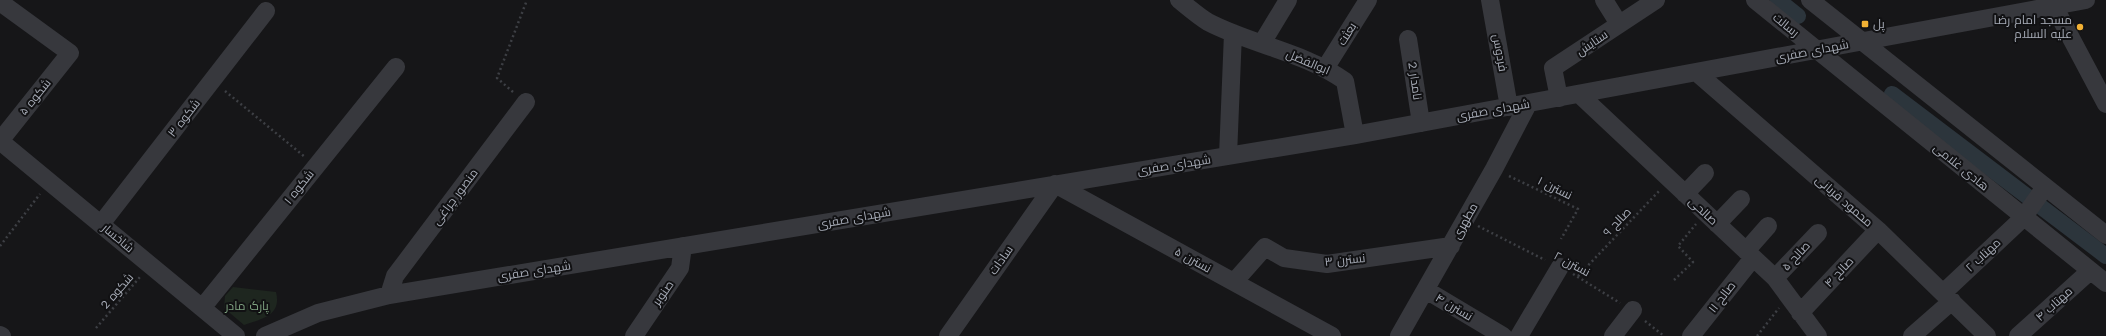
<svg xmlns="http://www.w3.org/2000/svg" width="2106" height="336" viewBox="0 0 2106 336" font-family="'Work Sans',Cairo,sans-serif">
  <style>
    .green { fill: #1e261f }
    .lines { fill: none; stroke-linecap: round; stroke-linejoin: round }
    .canal { stroke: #2c353c; stroke-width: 16 }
    .path { stroke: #3d3f44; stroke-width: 2.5; stroke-dasharray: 2 3; stroke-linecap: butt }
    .minor { stroke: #37383d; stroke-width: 18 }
    .poi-dot { fill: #f2b134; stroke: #111113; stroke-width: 1.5 }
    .labels { text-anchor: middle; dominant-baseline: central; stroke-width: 4; stroke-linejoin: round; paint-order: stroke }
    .poi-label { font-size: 12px; fill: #a8adb8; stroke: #111113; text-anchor: end }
    .street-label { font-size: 12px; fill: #a8adb8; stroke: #111113 }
    .park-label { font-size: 12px; fill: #7fa381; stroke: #111113 }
  </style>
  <rect width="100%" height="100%" fill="#161618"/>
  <!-- green -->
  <path class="green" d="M233,287L276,292C282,316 261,319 244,325L224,308L225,296Z"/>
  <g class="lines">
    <!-- canal -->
    <path class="canal" d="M1778,0L1798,16
      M1892,94L2106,256"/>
    <!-- path -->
    <path class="path" d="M225,91L305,157
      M513,92L497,78L527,0
      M1509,176L1578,209L1561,239
      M1478,226L1545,260
      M0,246L40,194
      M1573,274L1620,303
      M1578,276L1660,190
      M1674,280L1693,262L1678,246L1696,224
      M1645,321L1664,336
      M96,328L140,277
      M1757,336L1779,308"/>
    <!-- minor -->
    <path class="minor" d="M1179,0C1188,7 1198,16 1208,22C1252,45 1304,52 1345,81L1355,135
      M1490,0L1509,107
      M1604,0L1619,24
      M1755,0L2106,283
      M1810,0L2106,235
      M0,2L70,53L0,141
      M2054,6L2106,104
      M1408,39L1421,123
      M1262,43L1288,0
      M1326,67L1368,0
      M1696,72L1878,230L1987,336
      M1579,94L1775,278L1818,336
      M1559,98L1553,68L1656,0
      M0,141L236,336
      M1228,156L1233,33
      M1685,194L1705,173
      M101,224L266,11
      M1717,224L1741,199
      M1746,251L1768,226
      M1775,278L1818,233
      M1234,282L1265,247L1284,258L1327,264L1451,246
      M1426,290L1503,336
      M1943,293L2023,218L2045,187
      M389,295L395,276L526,102
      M202,308L396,67
      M1800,313L1878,230
      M0,335L2,336
      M265,336L318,313L389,295L1355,135L2086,0
      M634,336L680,268L683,246
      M948,336L1055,184L1332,336
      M1399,336L1494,169L1528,104
      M1519,336L1560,267
      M1613,336L1633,310
      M1691,336L1753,258
      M1912,336L1952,301
      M2018,336L2090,271"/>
  </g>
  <!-- markers -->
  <g class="poi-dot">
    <rect x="1861" y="20" width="8" height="8" rx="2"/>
    <circle cx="2080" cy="27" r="4"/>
  </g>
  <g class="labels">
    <!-- poi labels -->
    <g class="poi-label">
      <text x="2072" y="20">مسجد امام رضا<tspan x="2072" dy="14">علیه السلام</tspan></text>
      <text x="1873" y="24" text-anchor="start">پل</text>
    </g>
    <!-- street labels -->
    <g class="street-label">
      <text transform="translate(1786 25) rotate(39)">رسالت</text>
      <text transform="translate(1347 34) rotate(-58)">بعثت</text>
      <text transform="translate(1592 43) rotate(-34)">ستایش</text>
      <text transform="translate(1812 51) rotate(-11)">شهدای صفری</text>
      <text transform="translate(1500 53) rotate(80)">فردوس</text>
      <text transform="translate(1308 62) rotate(23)">ابوالفضل</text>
      <text transform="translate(1415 81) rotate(82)">نامدار 2</text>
      <text transform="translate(35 97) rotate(-51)">شکوه ۵</text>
      <text transform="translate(1493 110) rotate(-10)">شهدای صفری</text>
      <text transform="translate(184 118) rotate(-52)">شکوه ۳</text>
      <text transform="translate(1174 165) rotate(-9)">شهدای صفری</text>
      <text transform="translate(1961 167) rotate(39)">هادی غلامی</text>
      <text transform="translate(299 187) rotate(-51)">شکوه ۱</text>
      <text transform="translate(1555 188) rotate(26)">نسترن ۱</text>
      <text transform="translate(455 197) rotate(-53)">منصور چراغی</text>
      <text transform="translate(1844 201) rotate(41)">محمود قربانی</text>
      <text transform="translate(1703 211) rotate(43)">صالحی</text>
      <text transform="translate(854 218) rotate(-10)">شهدای صفری</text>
      <text transform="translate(1465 221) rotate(-61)">مطهری</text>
      <text transform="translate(1617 222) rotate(-46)">صالح ۹</text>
      <text transform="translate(118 238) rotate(40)">شاخسار</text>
      <text transform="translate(1983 255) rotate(-43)">مهتاب ۲</text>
      <text transform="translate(1796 256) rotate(-47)">صالح ۵</text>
      <text transform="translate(1001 260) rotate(-55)">سادات</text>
      <text transform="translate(1193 260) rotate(29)">نسترن ۵</text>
      <text transform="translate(1345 260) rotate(-6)">نسترن ۳</text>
      <text transform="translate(1572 264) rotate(28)">نسترن ۲</text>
      <text transform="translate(534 271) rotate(-9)">شهدای صفری</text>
      <text transform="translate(1839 272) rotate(-47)">صالح ۴</text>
      <text transform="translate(117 291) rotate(-49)">شکوه 2</text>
      <text transform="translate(663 293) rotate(-55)">صنوبر</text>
      <text transform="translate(1722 297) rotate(-52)">صالح ۱۱</text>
      <text transform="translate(2054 304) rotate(-42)">مهتاب ۴</text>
      <text transform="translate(1454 307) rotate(31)">نسترن ۴</text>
    </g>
    <!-- park labels -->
    <g class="park-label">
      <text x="247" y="306">پارک مادر</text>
    </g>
  </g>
</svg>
